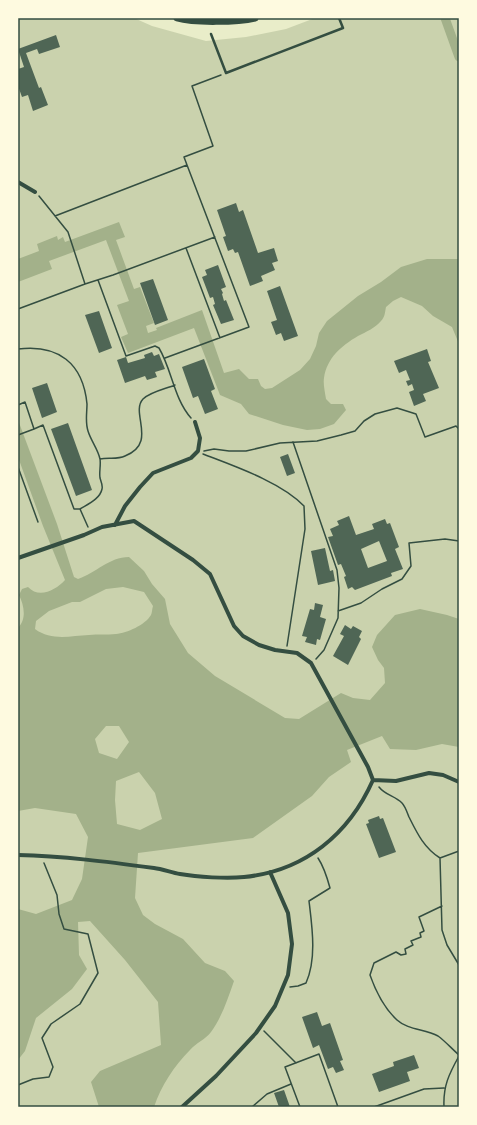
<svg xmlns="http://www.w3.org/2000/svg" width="477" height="1125" viewBox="0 0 477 1125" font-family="Overpass,sans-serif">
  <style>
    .green { fill: #cad2ad }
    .water { fill: #a3b18a; fill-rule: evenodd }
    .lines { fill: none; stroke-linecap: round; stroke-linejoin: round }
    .canal { stroke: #a3b18a; stroke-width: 9 }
    .building { fill: #4f6655; fill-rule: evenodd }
    .path { stroke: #344e41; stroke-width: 1.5 }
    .service { stroke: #344e41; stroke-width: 2.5 }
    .minor { stroke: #344e41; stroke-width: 4 }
    .secondary { stroke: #344e41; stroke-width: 7 }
    .neatline { fill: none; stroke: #344e41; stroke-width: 1.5 }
  </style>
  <rect width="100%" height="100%" fill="#e9edc9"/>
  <!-- green -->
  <path class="green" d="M18,18H134L152,26L206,41L246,37L286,29L315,18H459V1107H18Z"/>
  <!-- water -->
  <path class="water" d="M119,222L125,237L116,240L134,289L140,287L154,323L146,326L148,333L157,330L156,328L202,310L224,373L239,369L249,379H258L261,386L265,389L272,388L300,370L310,359L316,346L319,333L327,321L358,296L381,282L401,267L427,259H459V344L452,327L433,316L422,306L401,297L393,301L386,307C385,312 385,317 381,321C375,328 366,332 358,336C341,346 327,358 324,378C323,384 325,392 326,399L331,404H343L346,410L334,424L320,429L307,430L283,425L249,414L241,404L220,395L194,328L128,353L121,337L128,334L117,305L129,301L106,240L49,261L52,269L18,282V259L39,251L37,244L57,236L58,240L63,237L65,242Z
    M18,420L57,524L74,577L78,579C96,573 109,557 129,557L144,571L152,584L165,599L170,624L188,653L215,676L285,718L299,719L341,693L353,698L370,700L385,683L384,668L378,660L372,647L377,635L395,615L420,609L447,615L459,619V747L442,744L416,750L390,749L382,736L347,750L351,762L329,777L312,796L253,838L138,853L135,898L143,915L155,924L183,939L205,963L225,971L234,981C228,998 222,1017 211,1032C206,1039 196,1043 190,1050C174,1066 161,1086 154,1107H99L91,1082L100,1071L161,1045L158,1002L125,960L90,921L78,922L79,955L87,969L72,989L36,1018L25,1051L18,1060V909L36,914L72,900L82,879L88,837L76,814L35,808L18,811V628C27,619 24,605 19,595L22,589L28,587C39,599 56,590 65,580L43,526L18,457ZM123,587L144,592L153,606C152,609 152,613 151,615C145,625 127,633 116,634C107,635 98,634 89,635C70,636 51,641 35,629L36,621L49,611L72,602H80L106,589ZM106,726H119L129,742L117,759L99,753L95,739ZM139,772L155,793L162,819L140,830L117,824L115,800L116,781Z"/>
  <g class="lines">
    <!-- canal -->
    <path class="canal" d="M445,18L459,57"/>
  </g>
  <!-- building -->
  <path class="building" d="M56,35L60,47L39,54L37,49L26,53L39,88L41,87L48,105L33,111L28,95L22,97L18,86V69L24,67L18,49Z
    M236,203L239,212L243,210L258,253L274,248L278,261L272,263L275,270L261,276L263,281L250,286L238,252L235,253L233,249L228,251L223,237L226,236L217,210Z
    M218,265L226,287L221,289L223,293L222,294L224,301L226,300L234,320L221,324L213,305L215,304L213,297L210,298L202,277L207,275L205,270Z
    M153,279L168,320L155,325L140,283Z
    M280,286L298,336L284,341L281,333L276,335L271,322L277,320L267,291Z
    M99,311L112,348L99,353L85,315Z
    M427,349L431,361L428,362L439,388L423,394L426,401L414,406L409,392L414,390L412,384L408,386L406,381L410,380L406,370L399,373L394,361Z
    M152,352L154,356L159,354L165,369L155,372L157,377L147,380L145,376L125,383L117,360L126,357L128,363L145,358L144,355Z
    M204,359L215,389L211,391L218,409L205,414L198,396L193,398L182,367Z
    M47,383L57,412L42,418L32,388Z
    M68,423L92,490L76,496L51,429Z
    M288,454L295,473L287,476L280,457Z
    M349,516L356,535L374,529L372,524L385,519L387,524L390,523L399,547L395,549L403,569L391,573L392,576L355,590L352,587L348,589L344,577L346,576L341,564L338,565L328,537L333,536L330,529L339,525L337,521ZM379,541L387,561L368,568L361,549Z
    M325,548L330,571L333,570L335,581L318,585L311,551Z
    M315,603L323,605L320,617L326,619L320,640L317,639L316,645L305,642L307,637L302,636L310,609L314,610Z
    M345,625L351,629L353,626L362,631L359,637L361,639L348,665L333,656L344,636L340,634Z
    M379,816L380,819L383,818L396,852L379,858L366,824L369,823L368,820Z
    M317,1012L322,1026L330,1023L343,1060L340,1061L344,1070L336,1073L333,1067L328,1069L319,1045L313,1048L302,1017Z
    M414,1055L419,1068L407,1072L410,1081L379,1092L372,1074L394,1066L393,1062Z
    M284,1090L290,1107H279L274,1093Z"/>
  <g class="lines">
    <!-- path -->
    <path class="path" d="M187,165L184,157L213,146L192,86L221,75
      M39,196L68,232L85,284L113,275L215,237
      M55,216L187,165L249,327L165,358
      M186,248L220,338
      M98,280L126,356L155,346L159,348C172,370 174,399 191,418
      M18,309L85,284
      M18,349C58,344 83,363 87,404C87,413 85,422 88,431C91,441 98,449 100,459C101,465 99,472 100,478C101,481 103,486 102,489C100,499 88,504 80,509
      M18,405L25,402L34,429L43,425L74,509H80L88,527
      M18,435L34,429
      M293,442L337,570L339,588L338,618L324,650L316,659
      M204,451L214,449L229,451H246L280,443L317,441L341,435L355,431L364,421L375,414L397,408L416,414L425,437L456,426L459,429
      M203,454C234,466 281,482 304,506L305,529L287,646
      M100,459C108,457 117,460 125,456C158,443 130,413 143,399C150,392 165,389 175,385
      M18,467L38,522
      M338,611L361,603L382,589L402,579L411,566L409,543L445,539L459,541
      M379,787C385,795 395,796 402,803C405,806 407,812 409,817C417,833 424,848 440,858L459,851
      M440,858L442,930L447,945L459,965
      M442,906L419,917L424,931L420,933L421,937L411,941L413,945L405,949L406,954L401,955L396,952L374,963L370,975C376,992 384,1008 397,1020C408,1030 425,1029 438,1036C445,1041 452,1049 459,1055
      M290,987L298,986L306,983C317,959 312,926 309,901L330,888C327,877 324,867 318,858
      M264,1031L296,1063
      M18,1085L33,1079L49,1077L53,1067L42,1038L51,1024L80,1004L98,973L88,934L64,929L59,914L57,895L44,863
      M252,1107L267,1094L291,1084
      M300,1107L285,1067L319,1054L338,1107
      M374,1107L424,1089L444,1088
      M444,1107C443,1086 449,1074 459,1056"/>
    <!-- service -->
    <path class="service" d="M211,34L226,73L343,28L339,18"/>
    <!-- minor -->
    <path class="minor" d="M18,182L35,192
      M115,525L125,506L140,487L153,473L191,458L198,451L200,438L195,422
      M18,558L84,535L102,527L134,521L193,560L210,574L234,626L243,636L259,645L275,650L297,653L311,663L368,767L373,780C349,834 305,871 244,877C227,879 197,877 180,874C172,873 163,869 154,868C109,862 63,856 18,855
      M373,780L396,781L429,773L443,775L459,782
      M182,1107L216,1076L256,1033L275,1006L288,975L292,944L288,913L270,872"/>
    <!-- secondary -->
    <path class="secondary" d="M177,18C194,23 238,22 255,18"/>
  </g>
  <!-- border -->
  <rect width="477" height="1125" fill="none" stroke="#fefae0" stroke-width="38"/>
  <rect x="19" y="19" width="439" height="1087" class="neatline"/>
</svg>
